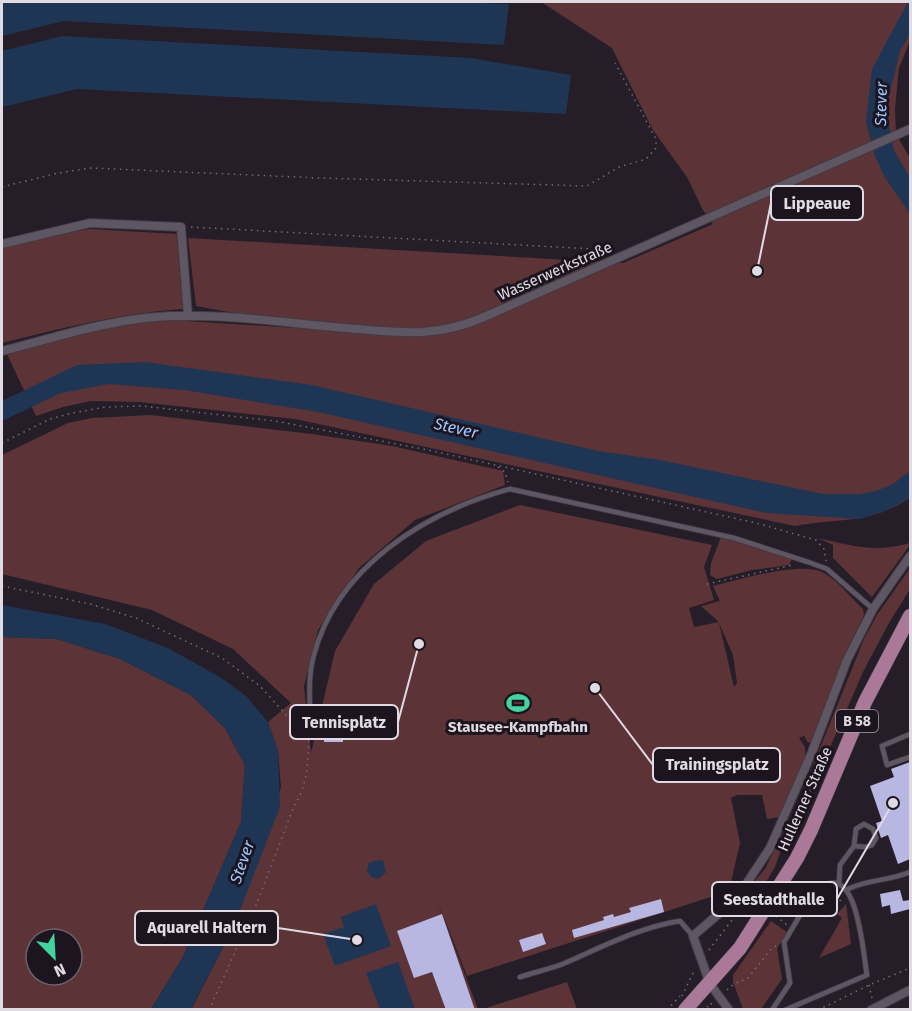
<svg xmlns="http://www.w3.org/2000/svg" width="912" height="1011" viewBox="0 0 912 1011" font-family="'Fira Sans',sans-serif">
  <style>
    .green { fill: #5c3337; fill-rule: evenodd }
    .water { fill: #1e3654 }
    .building { fill: #b7b7e2 }
    .lines { fill: none; stroke-linecap: round; stroke-linejoin: round }
    .lane-casing { stroke: #403b43; stroke-width: 6 }
    .street-casing { stroke: #403b43; stroke-width: 10 }
    .primary-casing { stroke: #403b43; stroke-width: 15 }
    .path { stroke: #736d76; stroke-width: 1.5; stroke-dasharray: 1.5 4.5; stroke-linecap: butt }
    .lane { stroke: #5e5662; stroke-width: 4.5 }
    .street { stroke: #5e5662; stroke-width: 8 }
    .primary { stroke: #ab7998; stroke-width: 14 }
    .labels { text-anchor: middle; dominant-baseline: central; stroke-width: 6; stroke-linejoin: round; paint-order: stroke }
    .shield { fill: #1c151f; stroke: #a5a0a8; stroke-width: 1.5 }
    .shield-label { font-size: 14px; font-weight: bold; fill: #e0dbe3 }
    .street-label { font-size: 15px; fill: #e0dbe3; stroke: #1c151f }
    .poi-label { font-size: 15px; font-weight: bold; fill: #e0dbe3; stroke: #1c151f }
    .water-label { font-size: 16px; font-style: italic; fill: #9bc6fe; stroke: #1c151f }
    .leader { fill: none; stroke: #e0dbe3; stroke-width: 2 }
    .callout-dot { fill: #e0dbe3; stroke: #1c151f; stroke-width: 2 }
    .callout { fill: #1c151f; stroke: #e0dbe3; stroke-width: 2 }
    .callout-label { font-size: 16px; text-anchor: middle; font-weight: bold; fill: #e0dbe3 }
  </style>
  <rect width="100%" height="100%" fill="#251e29"/>
  <!-- green -->
  <path class="green" d="M541,2H910V41L899,68L895,109L896,134L910,158V498C871,524 838,518 795,526L295,419L140,402L91,401L63,407L36,416L7,354L122,324L170,320L327,330L196,306L188,238L623,263L713,224L703,210L687,177L653,130L612,48Z
    M90,229L177,234L183,309C121,313 62,328 2,343V248L60,233Z
    M151,415L312,434L392,446L503,471L505,485L415,520L359,568L318,630L304,686L311,753L335,651L374,584L426,541L520,505L712,545L704,567L714,600L689,608L694,627L719,622L701,606L720,601L713,586C738,580 800,561 822,572C838,580 850,597 863,609L864,615L844,657L811,742L808,743L804,736L799,738L805,747V759L779,817L767,819L762,795H737L731,798L740,843L729,891L467,976L435,895L478,1009L191,1010L233,928L281,787L278,751L268,722L291,703L233,649L152,610L2,574V455L68,423L92,418ZM719,623L733,655L737,683L734,687Z
    M721,537L792,559L789,565L752,570L717,579L710,575L711,563Z
    M818,538C854,546 874,553 910,543V545L872,597L833,558V545Z
    M910,568V589L889,623L864,670L810,793L783,844L775,867L760,892L753,883L765,869L799,800L864,639L877,615Z
    M2,637L57,639L120,659L191,695L225,728L245,765L241,822L183,957L151,1009L2,1010ZM36,939H72V975H36Z
    M846,904L851,944L819,958L842,918L837,914Z
    M771,921L788,933L777,948L782,979L761,1009H743L733,982V975Z
    M567,982L577,1009H483Z"/>
  <!-- water -->
  <path class="water" d="M2,2H458L509,4L504,45L64,21L2,36Z
    M908,2H910V34L900,51L886,109L894,150L910,178V214L884,176L875,156L866,122L872,69Z
    M62,36L471,58L571,75L566,114L77,89L2,107V51Z
    M145,362L312,385L598,451L660,460L823,494H859L876,491L893,484L910,471V498L885,511L860,519L766,513L318,412L184,390L109,384L61,393L2,421V401L77,365Z
    M2,605L105,624L168,648L223,679L246,696L268,722L278,751L280,807L233,928L191,1009H151L183,957L241,822L245,765L225,728L191,695L120,659L57,639L2,637Z
    M383,860L386,872L378,879L371,877L367,871L369,863L374,861Z
    M376,904L391,946L335,966L323,934L344,927L341,917Z
    M398,962L415,1009H380L366,973Z"/>
  <!-- building -->
  <path class="building" d="M335,723H343V742H324V734H335Z
    M910,762V859L898,864L888,835L881,838L876,823L882,821L870,786L894,777L891,769Z
    M900,890L903,901L910,900V909L891,914L890,905L882,907L880,894Z
    M661,899L664,912L574,938L572,930L604,920L603,917L613,914L614,917L631,912L629,908Z
    M442,914L475,1010H446L432,972L414,978L397,931Z
    M542,933L546,944L523,952L519,940Z"/>
  <g class="lines">
    <!-- lane casing -->
    <g class="lane-casing">
      <path id="lane" d="M310,717C310,697 308,678 313,658C336,567 425,512 510,489L734,538L808,562L827,569L873,609
        M910,734L882,746L887,765L910,757
        M839,884L840,865L854,846L866,847L872,845L876,838L873,829L864,824L856,829L854,846
        M848,889C869,879 889,881 910,872
        M520,977C535,972 551,969 565,963C602,947 640,927 680,921L693,936
        M772,1010L790,983L784,942C794,927 805,903 818,891C857,854 863,954 867,975L785,1010"/>
    </g>
    <!-- street casing -->
    <g class="street-casing">
      <path id="street" d="M2,244L90,223L181,227L188,316
        M2,351C57,337 114,318 171,316C229,314 287,323 345,328C397,332 434,339 484,317L910,129
        M729,1010L710,984L693,936L737,898L770,848L812,752L847,660L873,609L910,556
        M871,1010L910,990"/>
    </g>
    <!-- primary casing -->
    <g class="primary-casing">
      <path id="primary" d="M685,1010L740,948L797,858L811,830L865,702L910,616"/>
    </g>
    <!-- path -->
    <path class="path" d="M2,187L58,173L91,168L320,178L587,186L619,167L646,159L656,148V139L615,63
      M191,227L612,250
      M2,443L50,419L72,413L106,407L142,406L275,421L428,450L756,523L816,540L824,549L826,561
      M498,467L505,472L508,482
      M707,584L793,565
      M2,586L90,604L136,618L222,658L260,686L287,716L297,719L304,718
      M833,911L842,898
      M776,916L787,925
      M709,950L755,890
      M869,985L872,998
      M727,990L734,984L748,978L772,948L776,946
      M682,996L694,971
      M702,1009L706,1006L711,1008
      M209,1010L257,903L294,806C310,782 308,753 309,725
      M667,1010L680,996
      M711,1010L710,1005L712,1003
      M818,1010L869,985L910,968"/>
    <!-- lane -->
    <use href="#lane" class="lane"/>
    <!-- street -->
    <use href="#street" class="street"/>
    <!-- primary -->
    <use href="#primary" class="primary"/>
  </g>
  <!-- icons -->
  <defs>
    <g id="stadium-bare" transform="scale(1.8)"><path d="M0-5a6.5 5 0 1 0 0 10a6.5 5 0 1 0 0-10ZM-3.5-1.8h7v3.6h-7Z" fill="#44d49f" stroke="#1c151f" stroke-width="2.5" paint-order="stroke"/></g>
  </defs>
  <g fill-rule="evenodd">
    <use href="#stadium-bare" x="518" y="703"/>
  </g>
  <g class="labels">
    <!-- shield labels -->
    <rect class="shield" x="836" y="710" width="42" height="22" rx="4.5"/>
    <g class="shield-label">
      <text x="857" y="721">B 58</text>
    </g>
    <!-- street labels -->
    <g class="street-label">
      <text transform="translate(555 271) rotate(-24)">Wasserwerkstraße</text>
      <text transform="translate(805 799) rotate(-66)">Hullerner Straße</text>
    </g>
    <!-- poi labels -->
    <g class="poi-label">
      <text x="518" y="727">Stausee-Kampfbahn</text>
    </g>
    <!-- water labels -->
    <g class="water-label">
      <text transform="translate(881 104) rotate(-89)">Stever</text>
      <text transform="translate(456 428) rotate(13)">Stever</text>
      <text transform="translate(242 862) rotate(-71)">Stever</text>
    </g>
  </g>
  <!-- callouts -->
  <path class="leader" d="M757 271L771 203M419 644L398 722M595 688L653 765M893 803L837 899M357 940L278 928"/>
  <g class="callout-dot">
    <circle cx="757" cy="271" r="6"/>
    <circle cx="419" cy="644" r="6"/>
    <circle cx="595" cy="688" r="6"/>
    <circle cx="893" cy="803" r="6"/>
    <circle cx="357" cy="940" r="6"/>
  </g>
  <g class="callout">
    <rect x="771" y="186" width="92" height="34" rx="6"/>
    <rect x="290" y="705" width="108" height="34" rx="6"/>
    <rect x="653" y="748" width="127" height="34" rx="6"/>
    <rect x="712" y="882" width="125" height="34" rx="6"/>
    <rect x="135" y="911" width="143" height="34" rx="6"/>
  </g>
  <g class="callout-label">
    <text x="817" y="209">Lippeaue</text>
    <text x="344" y="728">Tennisplatz</text>
    <text x="717" y="770">Trainingsplatz</text>
    <text x="774" y="905">Seestadthalle</text>
    <text x="207" y="933">Aquarell Haltern</text>
  </g>
  <!-- border -->
  <rect width="912" height="1011" fill="none" stroke="#e0dbe3" stroke-width="6"/>
  <!-- north arrow -->
  <g transform="translate(54 957) rotate(156)"><circle r="28" fill="#1c151f" stroke="#6a646d" stroke-width="1.5"/>
  <path d="M0-4.5L10 22L0 15L-10 22Z" fill="#44d49f"/>
  <text y="-9" font-size="16" font-weight="bold" text-anchor="middle" fill="#e0dbe3">N</text>
  </g>
</svg>
